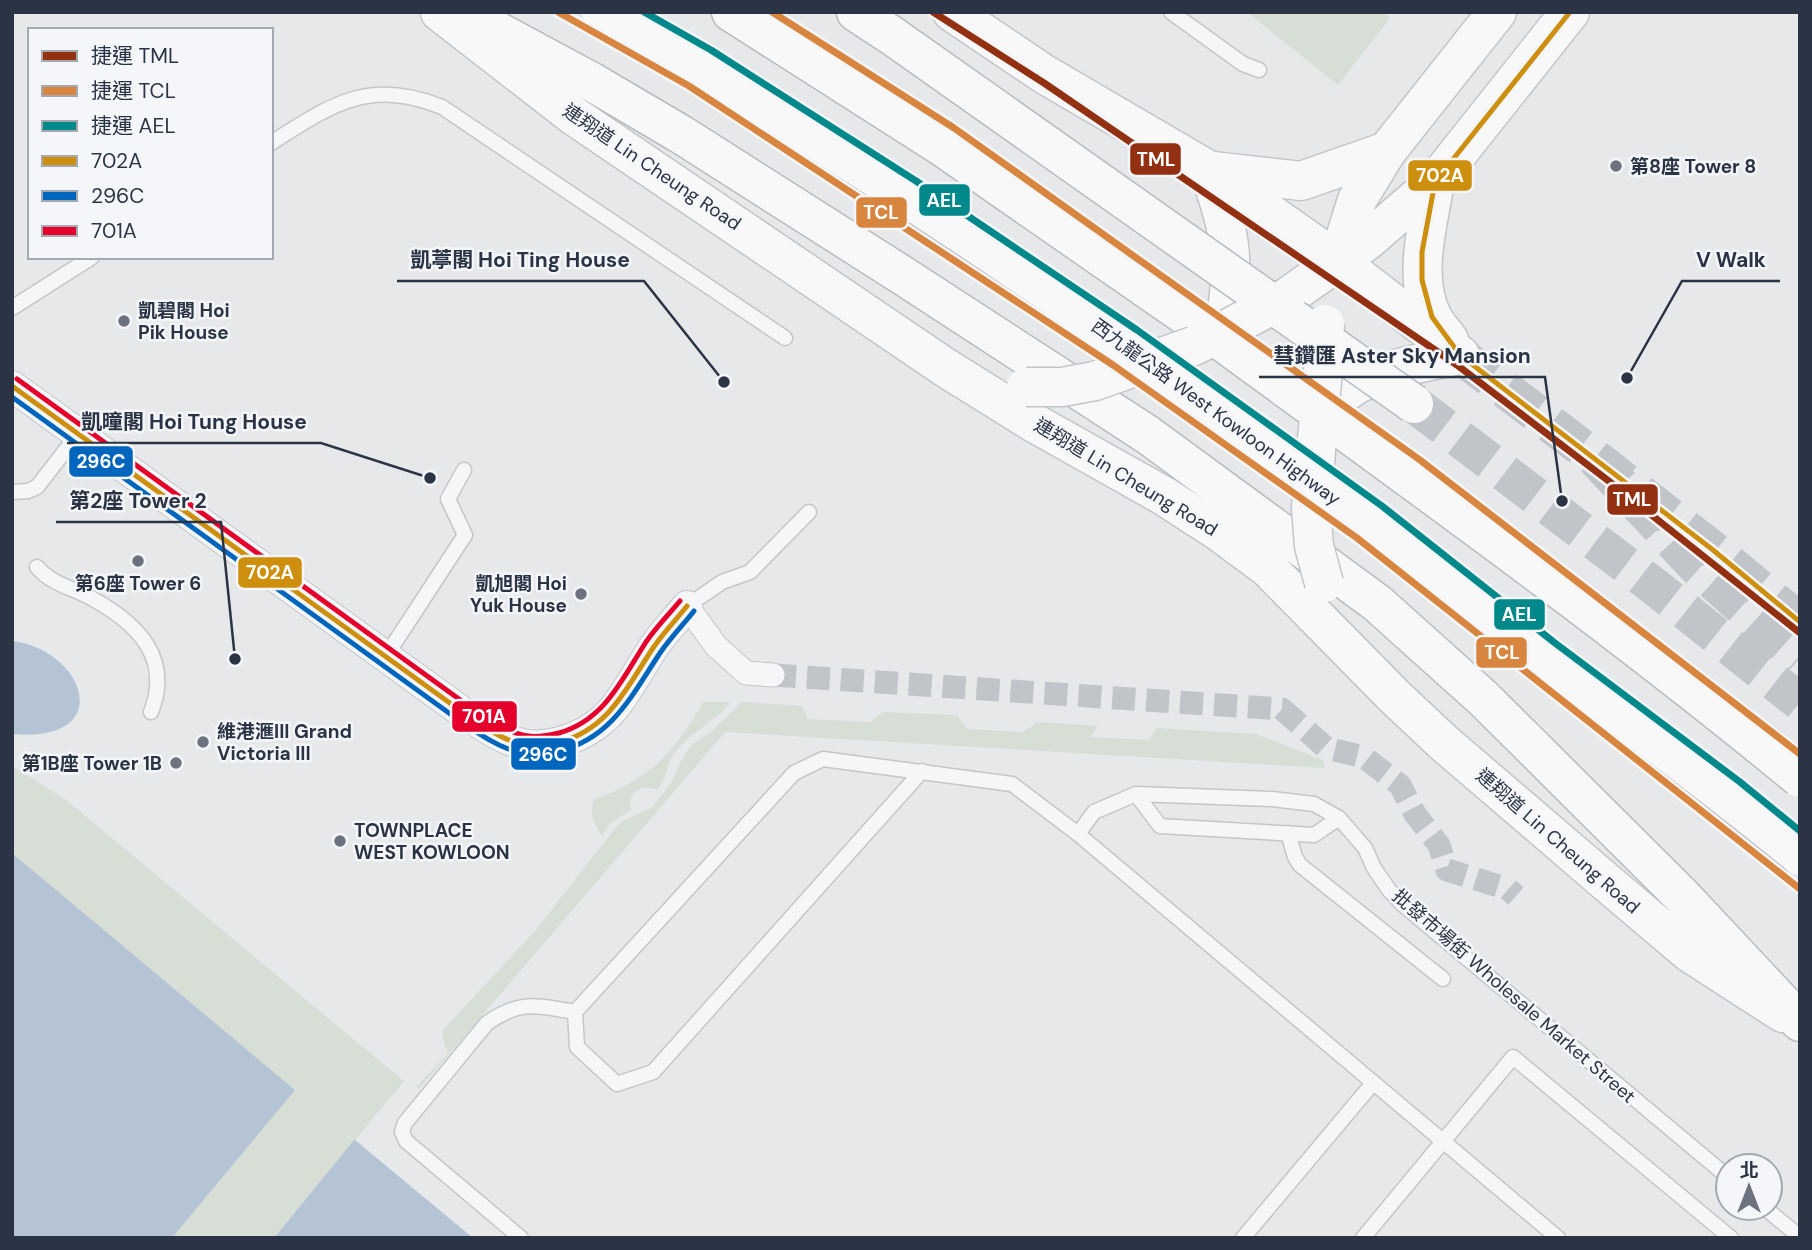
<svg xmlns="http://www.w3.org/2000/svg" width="1812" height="1250" viewBox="0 0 1812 1250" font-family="'DM Sans','Noto Sans TC',sans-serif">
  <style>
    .green { fill: #d6ded6 }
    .water { fill: #b4c4d5 }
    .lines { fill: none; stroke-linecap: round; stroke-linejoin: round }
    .pedestrian-tunnel { stroke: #c1c4c9; stroke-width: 23; stroke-dasharray: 23 11; stroke-linecap: butt }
    .secondary-tunnel { stroke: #c1c4c9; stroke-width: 38; stroke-dasharray: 38 19; stroke-linecap: butt }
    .primary-tunnel { stroke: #c1c4c9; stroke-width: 38; stroke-dasharray: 38 19; stroke-linecap: butt }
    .trunk-tunnel { stroke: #c1c4c9; stroke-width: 38; stroke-dasharray: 38 19; stroke-linecap: butt }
    .service-casing { stroke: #c4c6c8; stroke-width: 17 }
    .pedestrian-casing { stroke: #c4c6c8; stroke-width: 25 }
    .minor-casing { stroke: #c4c6c8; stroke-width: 32 }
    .secondary-casing { stroke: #c4c6c8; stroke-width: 41 }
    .primary-casing { stroke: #c2c5c8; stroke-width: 41 }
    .trunk-casing { stroke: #b8bbbf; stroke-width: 41 }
    .motorway-casing { stroke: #b8bbbf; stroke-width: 41 }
    .service { stroke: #f5f6f7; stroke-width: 14 }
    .pedestrian { stroke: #f5f6f7; stroke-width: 23 }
    .minor { stroke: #f5f6f7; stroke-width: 30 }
    .secondary { stroke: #f8f8f8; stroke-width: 38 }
    .primary { stroke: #f8f8f8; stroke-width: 38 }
    .trunk { stroke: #f8f8f8; stroke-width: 38 }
    .motorway { stroke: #f8f8f8; stroke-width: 38 }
    .primary-bridge-casing { stroke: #c2c5c8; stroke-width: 41; stroke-linecap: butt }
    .trunk-bridge-casing { stroke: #b8bbbf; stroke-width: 41; stroke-linecap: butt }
    .motorway-bridge-casing { stroke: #b8bbbf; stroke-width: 41; stroke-linecap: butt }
    .primary-bridge { stroke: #f8f8f8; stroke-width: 38 }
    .trunk-bridge { stroke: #f8f8f8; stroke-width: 38 }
    .motorway-bridge { stroke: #f8f8f8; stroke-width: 38 }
    .bus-1-casing { stroke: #f4f6f9; stroke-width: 10 }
    .bus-2-casing { stroke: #f4f6f9; stroke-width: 10 }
    .bus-3-casing { stroke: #f4f6f9; stroke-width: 10 }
    .bus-1 { stroke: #ce8f0e; stroke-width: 5 }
    .bus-2 { stroke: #0065bd; stroke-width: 5 }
    .bus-3 { stroke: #e4002b; stroke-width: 5 }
    .metro-1-casing { stroke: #f4f6f9; stroke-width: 12 }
    .metro-2-casing { stroke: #f4f6f9; stroke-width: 12 }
    .metro-3-casing { stroke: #f4f6f9; stroke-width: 12 }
    .metro-1 { stroke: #923011; stroke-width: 7 }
    .metro-2 { stroke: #d8863f; stroke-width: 7 }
    .metro-3 { stroke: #00888a; stroke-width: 7 }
    .poi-dot { fill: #6c737f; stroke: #f4f6f9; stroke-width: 2.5 }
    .labels { text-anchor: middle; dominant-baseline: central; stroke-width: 5; stroke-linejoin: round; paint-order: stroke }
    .poi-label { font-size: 19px; font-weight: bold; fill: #2b3445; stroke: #f4f6f9; text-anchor: start }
    .street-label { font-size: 19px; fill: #2b3445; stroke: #f4f6f9 }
    .leader { fill: none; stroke: #2b3445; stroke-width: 2.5 }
    .callout-dot { fill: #2b3445; stroke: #f4f6f9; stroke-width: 2.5 }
    .callout-label { font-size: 21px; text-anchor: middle; font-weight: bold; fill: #2b3445; stroke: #f4f6f9; stroke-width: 5; stroke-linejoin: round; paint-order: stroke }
    .line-badge { stroke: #f4f6f9; stroke-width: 2.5 }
    .badge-label { font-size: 19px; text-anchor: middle; font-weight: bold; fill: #fff }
  </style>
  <rect width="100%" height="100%" fill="#e6e8ea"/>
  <!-- green -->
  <path class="green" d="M1247,12H1382L1390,18L1338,85Z
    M703,702H730L725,709C709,724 686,736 674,754C666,765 666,780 657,790C641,783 626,794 631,810L610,823L602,836C593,823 589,814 594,799C648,781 676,751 703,702Z
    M742,702L802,706L808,719L870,722L883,712L957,715L967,729L1023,732L1038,722L1098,726L1090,737L1149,740L1157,728L1256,734L1323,760L1325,768L725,732L419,1089L416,1087L448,1054L442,1034L444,1029L535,931L616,827L623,821L653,807L672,781L684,755L692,745L710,733Z
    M12,766L66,800L404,1081L274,1238H172L295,1090L12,853Z"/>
  <!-- water -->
  <path class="water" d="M12,641C84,649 119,743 12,734Z
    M12,853L295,1090L172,1238H12Z
    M355,1139V1140L473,1238H274Z"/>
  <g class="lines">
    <!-- pedestrian-tunnel -->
    <path class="pedestrian-tunnel" d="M773,675L1282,709L1326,748L1364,757L1400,785L1415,814L1439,845L1447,870L1508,889L1516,896"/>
    <!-- secondary-tunnel -->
    <path class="secondary-tunnel" d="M1595,458L1713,550L1800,622"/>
    <!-- primary-tunnel -->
    <path class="primary-tunnel" d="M1460,355L1595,458"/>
    <!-- trunk-tunnel -->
    <path class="trunk-tunnel" d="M1414,404L1655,587L1800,702
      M1595,458L1697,567L1800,658"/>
    <!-- service casing -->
    <g class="service-casing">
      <path id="service" d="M1171,12L1243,64L1259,70
        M271,143C332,104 369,78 442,107L785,338
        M12,308L92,257
        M12,492L28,491L37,487L78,434
        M37,567C52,585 74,588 93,599C138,624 172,658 151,712
        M687,606L722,582L750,572L809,512
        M386,656L465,535L448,499L464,470
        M922,771L653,1072L617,1084L577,1047L575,1012L794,773L823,759L1012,784L1078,834L1558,1238
        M1136,794L1160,826L1314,835L1339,818
        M1288,833L1295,857L1300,865L1443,979
        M1078,834L1094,812L1136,794L1272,799L1314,804L1339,818L1365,848L1374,868L1389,890L1402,904L1728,1177
        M1765,1208L1800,1237
        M521,1238L406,1141L402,1132L405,1123L487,1023C522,999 537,1006 575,1012
        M1243,1238L1373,1083
        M1363,1238L1513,1057L1731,1238"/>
    </g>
    <!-- pedestrian casing -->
    <g class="pedestrian-casing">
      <path id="pedestrian" d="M687,606L716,646L746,673L773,675"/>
    </g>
    <!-- minor casing -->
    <g class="minor-casing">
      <path id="minor" d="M12,386L465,714C484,726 505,742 528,745C560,748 595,732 615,707C629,689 640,668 653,648C663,633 676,620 687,606"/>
    </g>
    <!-- secondary casing -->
    <g class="secondary-casing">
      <path id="secondary" d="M1387,151L1497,12
        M1435,182L1570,12"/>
    </g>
    <!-- primary casing -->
    <g class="primary-casing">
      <path id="primary" d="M440,12L574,116L946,368L1036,424L1164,496L1218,531L1268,568L1394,696L1444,743L1605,881L1690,953L1783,1013
        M952,12L1044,74L1208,170L1338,261L1460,355
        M1208,170C1231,230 1237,267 1223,330
        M1213,171L1301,181L1387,151
        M1435,182C1428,224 1412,278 1433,318C1437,326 1444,333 1449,340
        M1336,267L1357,200L1387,151
        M1286,298L1367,241L1435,182
        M1319,424C1324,417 1329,407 1335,401C1367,369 1418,364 1460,355"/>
    </g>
    <!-- trunk casing -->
    <g class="trunk-casing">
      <path id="trunk" d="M462,12L592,82L682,135L905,277L1148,435L1377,603L1484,699L1681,895L1800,1022
        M856,12L891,35"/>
    </g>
    <!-- motorway casing -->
    <g class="motorway-casing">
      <path id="motorway" d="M731,12L941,146L1206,330"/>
    </g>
    <!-- service -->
    <use href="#service" class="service"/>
    <!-- pedestrian -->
    <use href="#pedestrian" class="pedestrian"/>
    <!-- minor -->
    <use href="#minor" class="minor"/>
    <!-- secondary -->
    <use href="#secondary" class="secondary"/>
    <!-- primary -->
    <use href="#primary" class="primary"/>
    <!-- trunk -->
    <use href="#trunk" class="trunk"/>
    <!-- motorway -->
    <use href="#motorway" class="motorway"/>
    <!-- primary-bridge casing -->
    <g class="primary-bridge-casing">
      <path id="primary-bridge" d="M1026,387H1062L1095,381L1196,345L1286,298
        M1324,583L1314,546L1311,508L1323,371L1325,324"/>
    </g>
    <!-- trunk-bridge casing -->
    <g class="trunk-bridge-casing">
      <path id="trunk-bridge" d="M891,35L1414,404"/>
    </g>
    <!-- motorway-bridge casing -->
    <g class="motorway-bridge-casing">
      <path id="motorway-bridge" d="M601,12C929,197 1235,418 1532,648C1621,717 1712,784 1800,856
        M1206,330C1406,476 1608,620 1800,778"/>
    </g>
    <!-- primary-bridge -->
    <use href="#primary-bridge" class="primary-bridge"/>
    <!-- trunk-bridge -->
    <use href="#trunk-bridge" class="trunk-bridge"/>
    <!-- motorway-bridge -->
    <use href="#motorway-bridge" class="motorway-bridge"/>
    <!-- bus-1 casing -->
    <g class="bus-1-casing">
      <path id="bus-1" d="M1570,12L1435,182L1422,252V280L1432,317L1460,355L1713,550L1800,622
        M12,386L465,714C482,725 498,737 517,743C531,747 546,746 560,742C609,729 627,687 653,648C663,633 676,620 687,606"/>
    </g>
    <!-- bus-2 casing -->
    <g class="bus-2-casing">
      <path id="bus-2" d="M12,397L460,721C478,733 496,746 517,752C530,755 545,755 559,751C612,738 632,695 660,653C670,638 683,625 694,611"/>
    </g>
    <!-- bus-3 casing -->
    <g class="bus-3-casing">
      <path id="bus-3" d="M17,379L470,707C486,717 503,730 522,735C534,738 547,736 559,733C605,720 622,679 646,642C656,627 669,614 680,601"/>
    </g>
    <!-- bus-1 -->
    <use href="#bus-1" class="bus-1"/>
    <!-- bus-2 -->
    <use href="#bus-2" class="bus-2"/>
    <!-- bus-3 -->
    <use href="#bus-3" class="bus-3"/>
    <!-- metro-1 casing -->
    <g class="metro-1-casing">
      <path id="metro-1" d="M933,12L1044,83L1457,365L1610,482L1800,633"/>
    </g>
    <!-- metro-2 casing -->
    <g class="metro-2-casing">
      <path id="metro-2" d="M558,12L689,86L1113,365L1357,538L1800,889
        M772,12L954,128L1420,460L1800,754"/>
    </g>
    <!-- metro-3 casing -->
    <g class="metro-3-casing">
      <path id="metro-3" d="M644,12L711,50L916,181L1137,330L1382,506L1555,643L1740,782L1800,831"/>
    </g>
    <!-- metro-1 -->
    <use href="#metro-1" class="metro-1"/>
    <!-- metro-2 -->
    <use href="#metro-2" class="metro-2"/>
    <!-- metro-3 -->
    <use href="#metro-3" class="metro-3"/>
  </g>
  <!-- markers -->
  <g class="poi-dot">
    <circle cx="1616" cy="166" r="7"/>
    <circle cx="124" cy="321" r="7"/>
    <circle cx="138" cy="561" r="7"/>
    <circle cx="581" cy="594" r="7"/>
    <circle cx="203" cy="742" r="7"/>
    <circle cx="176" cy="763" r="7"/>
    <circle cx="340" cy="841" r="7"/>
  </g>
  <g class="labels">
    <!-- poi labels -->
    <g class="poi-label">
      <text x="1630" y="166">第8座 Tower 8</text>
      <text x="138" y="310">凱碧閣 Hoi<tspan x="138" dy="22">Pik House</tspan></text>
      <text x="138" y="583" text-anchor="middle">第6座 Tower 6</text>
      <text x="567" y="583" text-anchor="end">凱旭閣 Hoi<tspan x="567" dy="22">Yuk House</tspan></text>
      <text x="217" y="731">維港滙III Grand<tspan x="217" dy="22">Victoria III</tspan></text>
      <text x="162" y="763" text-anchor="end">第1B座 Tower 1B</text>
      <text x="354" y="830">TOWNPLACE<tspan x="354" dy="22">WEST KOWLOON</tspan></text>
    </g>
    <!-- street labels -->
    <g class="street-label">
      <text transform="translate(652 167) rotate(34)">連翔道 Lin Cheung Road</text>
      <text transform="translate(1216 412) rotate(36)">西九龍公路 West Kowloon Highway</text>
      <text transform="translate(1126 477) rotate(31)">連翔道 Lin Cheung Road</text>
      <text transform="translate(1558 841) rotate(41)">連翔道 Lin Cheung Road</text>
      <text transform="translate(1514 996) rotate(41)">批發市場街 Wholesale Market Street</text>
    </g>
  </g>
  <!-- callouts -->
  <path class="leader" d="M1627 378L1682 281H1780M724 382L644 281H397M1562 501L1545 377H1259M430 478L321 443H67M235 659L221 522H56"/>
  <g class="callout-dot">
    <circle cx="1627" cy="378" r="7"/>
    <circle cx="724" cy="382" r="7"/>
    <circle cx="1562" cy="501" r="7"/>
    <circle cx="430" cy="478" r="7"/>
    <circle cx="235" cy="659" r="7"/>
  </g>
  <g class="callout-label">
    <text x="1731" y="267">V Walk</text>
    <text x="520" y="267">凱葶閣 Hoi Ting House</text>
    <text x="1402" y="363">彗鑽匯 Aster Sky Mansion</text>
    <text x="194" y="429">凱曈閣 Hoi Tung House</text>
    <text x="138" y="508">第2座 Tower 2</text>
  </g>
  <g class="line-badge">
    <rect x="1129" y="142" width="53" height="34" rx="7" fill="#923011"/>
    <rect x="1407" y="159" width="66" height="33" rx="7" fill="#ce8f0e"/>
    <rect x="918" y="183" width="53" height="34" rx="7" fill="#00888a"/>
    <rect x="855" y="196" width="53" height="33" rx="7" fill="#d8863f"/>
    <rect x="68" y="445" width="66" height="33" rx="7" fill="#0065bd"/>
    <rect x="1606" y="483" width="53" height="33" rx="7" fill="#923011"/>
    <rect x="237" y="556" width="66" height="33" rx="7" fill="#ce8f0e"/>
    <rect x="1493" y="598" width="53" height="33" rx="7" fill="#00888a"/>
    <rect x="1475" y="636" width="53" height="33" rx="7" fill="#d8863f"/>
    <rect x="451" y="700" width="67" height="33" rx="7" fill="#e4002b"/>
    <rect x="510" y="737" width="67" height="34" rx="7" fill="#0065bd"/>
  </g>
  <g class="badge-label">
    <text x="1156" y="166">TML</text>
    <text x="1440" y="182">702A</text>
    <text x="944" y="207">AEL</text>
    <text x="881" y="219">TCL</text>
    <text x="101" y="468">296C</text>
    <text x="1632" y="506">TML</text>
    <text x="270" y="579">702A</text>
    <text x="1519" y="621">AEL</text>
    <text x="1502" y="659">TCL</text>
    <text x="484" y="723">701A</text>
    <text x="543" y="761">296C</text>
  </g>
  <!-- border -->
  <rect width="1812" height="1250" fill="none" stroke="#2b3445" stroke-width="28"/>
  <!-- legend -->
  <rect x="28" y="28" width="245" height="231" fill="#f4f6f9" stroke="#a4a8b1" stroke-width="2"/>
  <rect x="42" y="51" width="35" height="10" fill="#923011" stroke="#a4a8b1" stroke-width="2"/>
  <text x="91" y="63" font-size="21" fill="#2b3445">捷運 TML</text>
  <rect x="42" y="86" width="35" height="10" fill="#d8863f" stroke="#a4a8b1" stroke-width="2"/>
  <text x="91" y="98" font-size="21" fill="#2b3445">捷運 TCL</text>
  <rect x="42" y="121" width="35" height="10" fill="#00888a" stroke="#a4a8b1" stroke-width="2"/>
  <text x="91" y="133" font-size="21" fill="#2b3445">捷運 AEL</text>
  <rect x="42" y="156" width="35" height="10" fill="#ce8f0e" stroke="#a4a8b1" stroke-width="2"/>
  <text x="91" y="168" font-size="21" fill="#2b3445">702A</text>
  <rect x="42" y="191" width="35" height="10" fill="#0065bd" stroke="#a4a8b1" stroke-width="2"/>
  <text x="91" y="203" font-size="21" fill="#2b3445">296C</text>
  <rect x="42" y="226" width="35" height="10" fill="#e4002b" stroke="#a4a8b1" stroke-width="2"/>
  <text x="91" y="238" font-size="21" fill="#2b3445">701A</text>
  <!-- north arrow -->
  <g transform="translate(1749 1187)"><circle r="33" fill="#f4f6f9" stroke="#a4a8b1" stroke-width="2"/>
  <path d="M0-5L12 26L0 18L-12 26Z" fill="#6c737f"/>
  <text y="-10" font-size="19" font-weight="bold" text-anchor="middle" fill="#2b3445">北</text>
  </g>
</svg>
